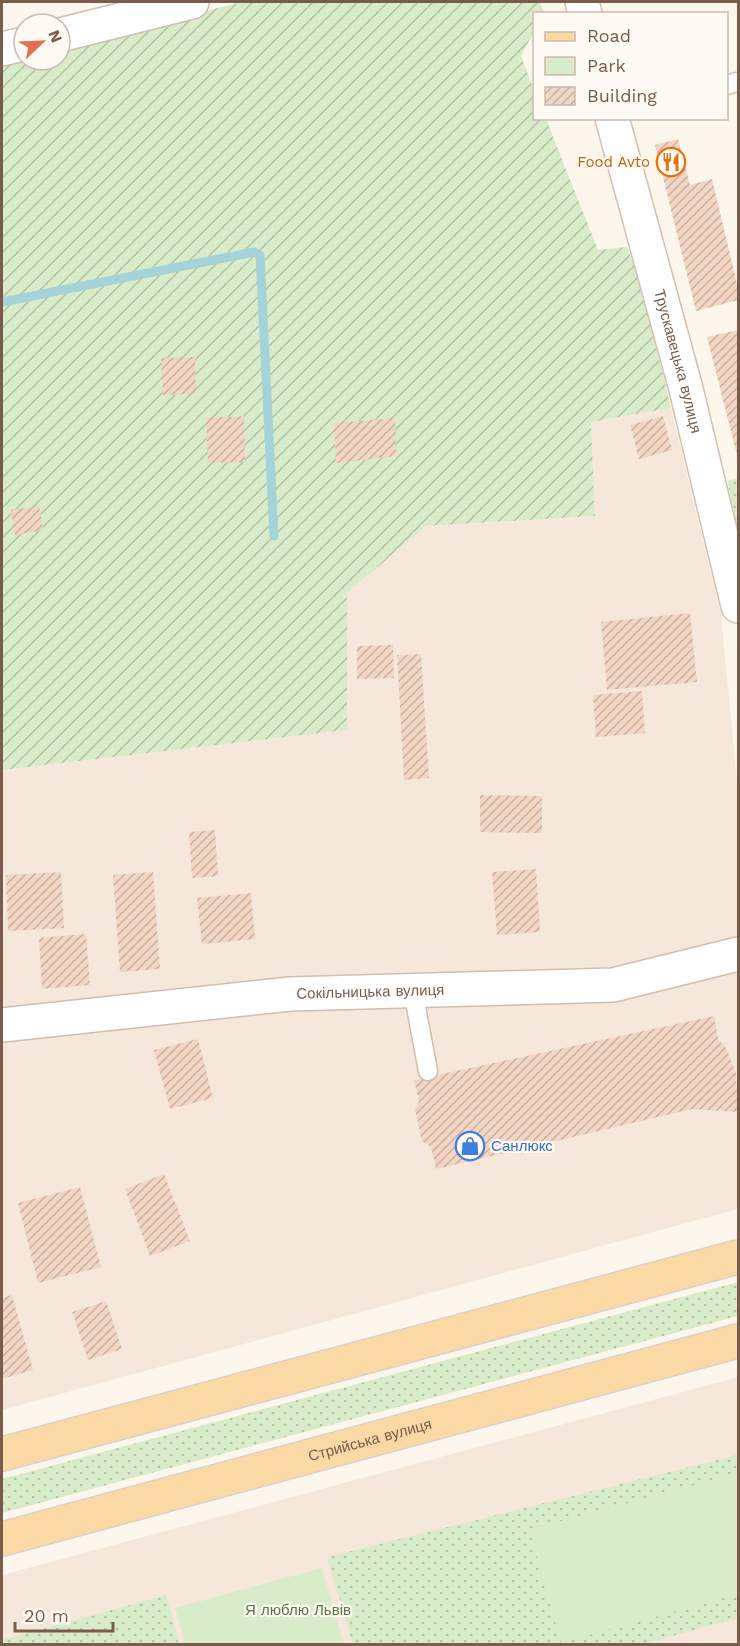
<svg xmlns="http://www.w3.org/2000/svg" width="740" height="1646" viewBox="0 0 740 1646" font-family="'Work Sans',sans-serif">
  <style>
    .residential { fill: #f5e8da }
    .grass { fill: url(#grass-dots) }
    .park { fill: #d8ecc9 }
    .garden { fill: url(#garden-furrows) }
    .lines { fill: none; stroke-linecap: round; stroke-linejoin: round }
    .stream { stroke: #a5d3da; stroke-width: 9 }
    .building { fill: url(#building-hatch) }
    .lane-casing { stroke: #d1beb0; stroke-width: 21 }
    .street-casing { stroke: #d1beb0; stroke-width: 36 }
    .secondary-casing { stroke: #d6c0b0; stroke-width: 36 }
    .primary-casing { stroke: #dad1cd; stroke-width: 36 }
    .lane { stroke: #fff; stroke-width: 18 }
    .street { stroke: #fff; stroke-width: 33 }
    .secondary { stroke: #fff; stroke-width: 33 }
    .primary { stroke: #fbd9a5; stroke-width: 33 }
    .labels { text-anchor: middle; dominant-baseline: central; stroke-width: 4.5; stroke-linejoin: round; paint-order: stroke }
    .food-label { font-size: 15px; fill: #c56008; stroke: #fffaf3; text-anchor: end }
    .street-label { font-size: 15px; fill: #7a5c4d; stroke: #fffaf3 }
    .shop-label { font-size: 15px; fill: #366cbe; stroke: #fffaf3; text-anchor: start }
    .park-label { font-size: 15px; fill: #537a41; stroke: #fffaf3 }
  </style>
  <defs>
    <pattern id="grass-dots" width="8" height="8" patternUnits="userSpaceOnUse" patternTransform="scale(1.5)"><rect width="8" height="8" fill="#d8ecc9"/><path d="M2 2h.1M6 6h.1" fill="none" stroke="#b4c2a5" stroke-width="1.8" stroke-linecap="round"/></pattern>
    <pattern id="garden-furrows" width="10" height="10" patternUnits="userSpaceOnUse" patternTransform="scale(1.5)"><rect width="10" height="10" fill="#d8ecc9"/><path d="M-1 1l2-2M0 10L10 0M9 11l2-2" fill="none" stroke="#b4c2a5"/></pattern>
    <pattern id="building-hatch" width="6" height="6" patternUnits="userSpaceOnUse" patternTransform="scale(1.5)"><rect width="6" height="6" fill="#f3d5c3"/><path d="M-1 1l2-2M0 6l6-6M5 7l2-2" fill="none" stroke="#cab0a1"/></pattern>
  </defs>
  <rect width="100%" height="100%" fill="#fdf6ec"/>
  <!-- residential -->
  <path class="residential" d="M671,408L721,615L738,792V1209L2,1410V770L347,730V593L426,526L595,516L591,422Z
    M738,1377V1644H2V1575Z"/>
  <!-- grass -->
  <path class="grass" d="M738,478V545L728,481Z
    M738,1282V1316L2,1513V1479Z
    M738,1455V1618L643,1644H353L327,1557Z
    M166,1595L179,1644H2V1640Z"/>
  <!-- park -->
  <path class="park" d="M738,1473V1594L561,1643L529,1530Z
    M322,1568L344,1644H185L175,1608Z"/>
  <!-- garden -->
  <path class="garden" d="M242,2H540L544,13L534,14V32L521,56L534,90V118L546,119L598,250L627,247L643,290L671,408L591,422L595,516L426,526L347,593V730L2,770V62L60,60V47Z"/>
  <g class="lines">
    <!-- stream -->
    <path class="stream" d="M2,302L254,252L260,255L274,536"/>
  </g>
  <!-- building -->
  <path class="building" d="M678,139L690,185L712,179L738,288V300L696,311L655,145Z
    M738,330V459L707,337Z
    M195,357L196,394L163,395L161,358Z
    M244,416L245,462L208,463L206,418Z
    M663,416L672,450L639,459L630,425Z
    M395,418L396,456L336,463L334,423Z
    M39,506L43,530L15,535L11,510Z
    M690,613L697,682L607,690L601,622Z
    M393,645L394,678L357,679V646Z
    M421,654L429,778L404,780L397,655Z
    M642,691L645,733L596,737L593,695Z
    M480,795L542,796V833L480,832Z
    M215,830L218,876L192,878L189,832Z
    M536,869L540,932L497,935L492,872Z
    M61,872L64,928L8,931L6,875Z
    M153,872L160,969L120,972L113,875Z
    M251,893L255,939L202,944L197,898Z
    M86,934L90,985L42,989L39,938Z
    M714,1016L718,1039L726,1048L736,1073L738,1112L692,1109L436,1169L431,1147L422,1141L415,1110L419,1101L414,1080Z
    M198,1039L213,1098L170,1109L154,1050Z
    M164,1174L190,1241L150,1256L125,1189Z
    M80,1187L101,1267L38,1283L18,1203Z
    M12,1295L33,1370L2,1379V1298Z
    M106,1301L122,1349L88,1360L72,1312Z"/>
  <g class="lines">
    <!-- lane casing -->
    <g class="lane-casing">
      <path id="lane" d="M726,85L737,82
        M413,991L428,1071"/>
    </g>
    <!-- street casing -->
    <g class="street-casing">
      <g id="street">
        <path d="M60,35L192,2"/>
        <path d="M2,49L24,44"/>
        <path id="s1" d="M2,1025L290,994L613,985L738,954"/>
      </g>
    </g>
    <!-- secondary casing -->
    <g class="secondary-casing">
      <g id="secondary">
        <path d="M582,2L585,14"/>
        <path id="s2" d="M612,118L686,389L738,606"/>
      </g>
    </g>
    <!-- primary casing -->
    <g class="primary-casing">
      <g id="primary">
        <path d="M2,1454L738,1257"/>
        <path id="s3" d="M2,1539L738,1341"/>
      </g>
    </g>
    <!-- lane -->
    <use href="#lane" class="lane"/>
    <!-- street -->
    <use href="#street" class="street"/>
    <!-- secondary -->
    <use href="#secondary" class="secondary"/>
    <!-- primary -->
    <use href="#primary" class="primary"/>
  </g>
  <!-- icons -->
  <defs>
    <g id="restaurant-ring" transform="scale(1.5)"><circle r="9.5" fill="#fffaf3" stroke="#e8710a" stroke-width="1.5"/><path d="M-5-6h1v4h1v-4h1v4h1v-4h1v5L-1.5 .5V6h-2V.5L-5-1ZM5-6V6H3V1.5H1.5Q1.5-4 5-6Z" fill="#e8710a"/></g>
    <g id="shop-ring" transform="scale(1.5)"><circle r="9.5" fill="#fffaf3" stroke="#3f7fe0" stroke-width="1.5"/><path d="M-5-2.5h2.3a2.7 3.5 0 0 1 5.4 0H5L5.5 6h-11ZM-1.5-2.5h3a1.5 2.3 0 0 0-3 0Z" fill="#3f7fe0"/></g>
  </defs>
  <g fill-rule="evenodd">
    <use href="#restaurant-ring" x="671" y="162"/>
    <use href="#shop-ring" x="470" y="1146"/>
  </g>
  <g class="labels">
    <!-- food labels -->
    <g class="food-label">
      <text x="650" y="162">Food Avto</text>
    </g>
    <!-- street labels -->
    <g class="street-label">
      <text stroke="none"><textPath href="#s2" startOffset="252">Трускавецька вулиця</textPath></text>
      <text stroke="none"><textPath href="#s1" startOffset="370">Сокільницька вулиця</textPath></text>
      <text stroke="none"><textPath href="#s3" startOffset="381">Стрийська вулиця</textPath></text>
    </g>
    <!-- shop labels -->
    <g class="shop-label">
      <text x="491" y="1146">Санлюкс</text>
    </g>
    <!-- park labels -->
    <g class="park-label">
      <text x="298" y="1610">Я люблю Львів</text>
    </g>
  </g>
  <!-- border -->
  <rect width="740" height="1646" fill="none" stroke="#7a5c4d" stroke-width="6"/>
  <!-- legend -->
  <rect x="533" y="12" width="195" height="108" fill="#fffaf3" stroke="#cabbb1" stroke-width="1.5"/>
  <rect x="545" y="32" width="30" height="9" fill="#fbd9a5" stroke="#cabbb1" stroke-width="1.5"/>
  <text x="587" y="42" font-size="18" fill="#7a5c4d">Road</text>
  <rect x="545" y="57" width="30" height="18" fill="#d8ecc9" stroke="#cabbb1" stroke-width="1.5"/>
  <text x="587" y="72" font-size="18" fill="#7a5c4d">Park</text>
  <rect x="545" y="87" width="30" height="18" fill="url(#building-hatch)" stroke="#cabbb1" stroke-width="1.5"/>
  <text x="587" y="102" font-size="18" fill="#7a5c4d">Building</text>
  <!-- north arrow -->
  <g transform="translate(42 42) rotate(67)"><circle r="28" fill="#fffaf3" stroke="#cabbb1" stroke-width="1.5"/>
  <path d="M0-4.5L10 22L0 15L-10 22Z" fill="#e76f51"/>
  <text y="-9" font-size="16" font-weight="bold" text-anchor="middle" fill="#7a5c4d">N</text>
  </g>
  <!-- scale -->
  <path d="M15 1622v9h98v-9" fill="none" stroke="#7a5c4d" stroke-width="3"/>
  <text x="24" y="1622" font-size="18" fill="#7a5c4d" stroke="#fffaf3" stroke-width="4.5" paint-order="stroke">20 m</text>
</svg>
